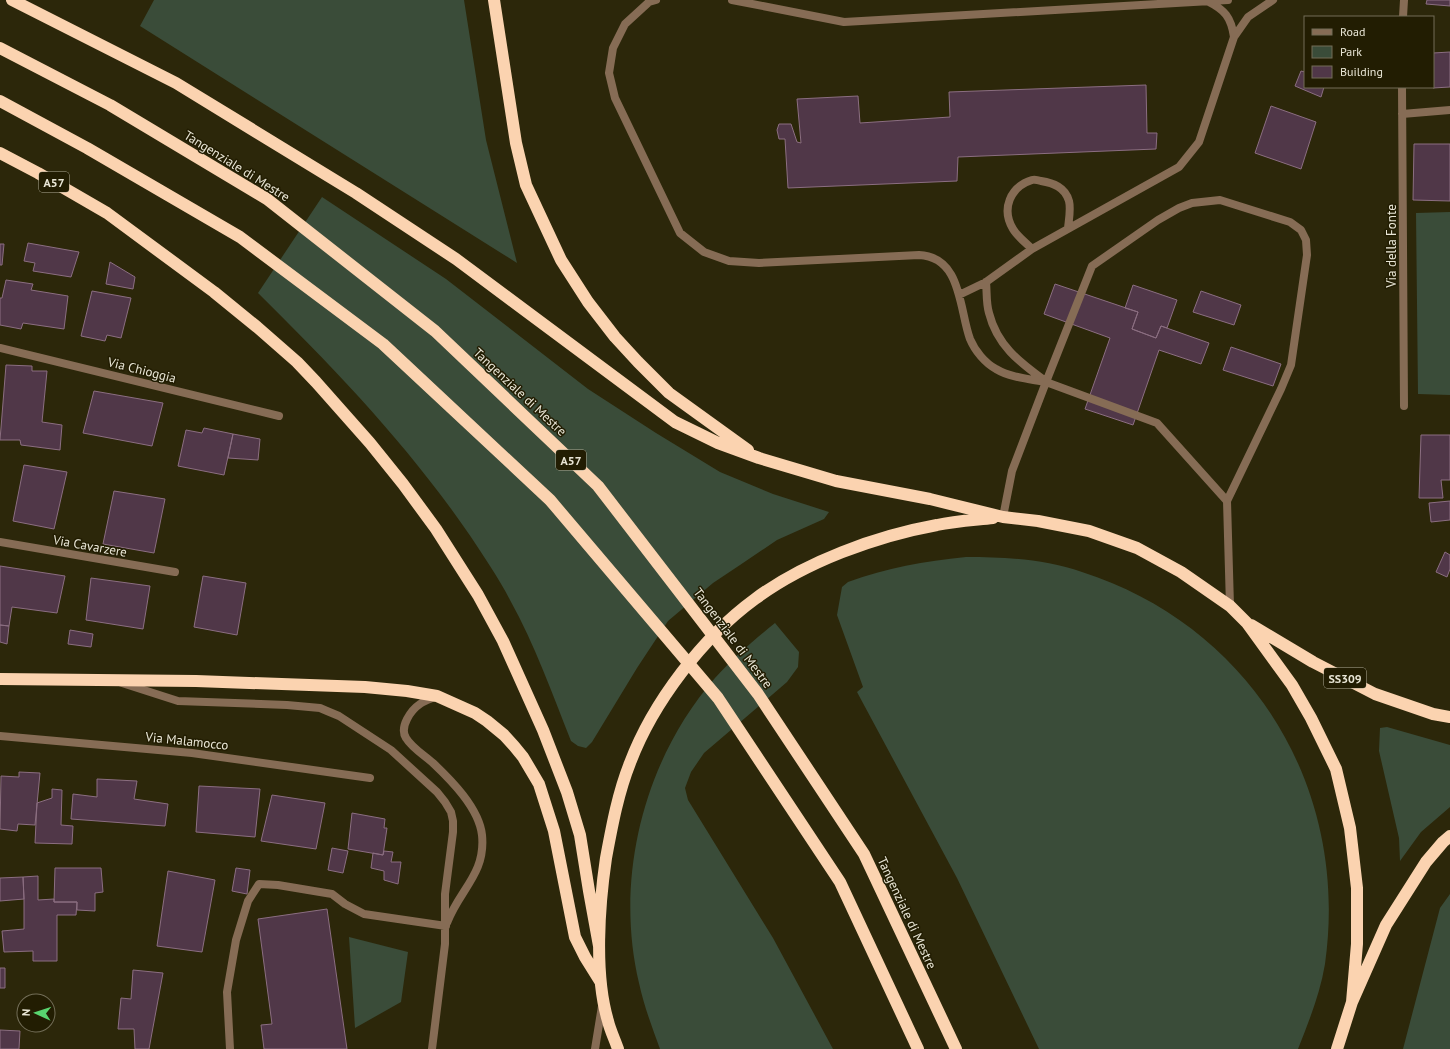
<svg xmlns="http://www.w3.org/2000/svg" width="1450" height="1049" viewBox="0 0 1450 1049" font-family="'PT Sans',sans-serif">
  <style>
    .green { fill: #3a4c39 }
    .building { fill: #503748; stroke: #8b6e81 }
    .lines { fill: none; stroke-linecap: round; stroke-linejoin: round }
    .lane { stroke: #866c55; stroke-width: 8 }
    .street { stroke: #866c55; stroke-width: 8 }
    .highway { stroke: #fbd3b0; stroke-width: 12 }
    .highway-bridge { stroke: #fbd3b0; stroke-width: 12 }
    .labels { text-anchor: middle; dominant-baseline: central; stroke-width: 3; stroke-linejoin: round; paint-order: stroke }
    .shield { fill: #221d02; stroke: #adaa96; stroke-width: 1 }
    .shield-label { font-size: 12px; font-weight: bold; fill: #e9e6d6 }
    .street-label { font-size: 13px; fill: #e9e6d6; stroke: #221d02 }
  </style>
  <rect width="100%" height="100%" fill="#2c270a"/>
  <!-- green -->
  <path class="green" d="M154,0H464L486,140L517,263L140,26Z
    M322,197L446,279L588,389L656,433L720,472L773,494L829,512L824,519L777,540L740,565L713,583L668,621L637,668L592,742L586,748L578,746L571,741C552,693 535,645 510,600C504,588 497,577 490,566C425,463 344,378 258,293Z
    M1450,212V395L1418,394L1416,213Z
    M966,557C1005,557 1044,559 1082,572C1251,626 1350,788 1325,964C1320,994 1309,1021 1298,1049H1039L957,878L857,692L863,687L837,615L842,587L848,582C887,568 924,561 966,557Z
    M775,623L799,652L798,667L787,682L704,753L691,772L685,788L688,800L773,938L833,1049H660C652,1027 644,1006 639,983C614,878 644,759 715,678C734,657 754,640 775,623Z
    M1387,727L1450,745V807L1421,832L1400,861L1399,838L1379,751L1380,728Z
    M1450,894V1049H1403L1440,908Z
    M349,937L408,952L401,1002L355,1028Z"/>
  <!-- building -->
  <path class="building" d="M1427,0H1450V6L1426,4Z
    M1450,52V87L1433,88V53Z
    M1301,71L1305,72V87H1324L1321,97L1295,86Z
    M1146,85L1147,133H1157L1156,149L958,157L957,181L788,188L785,139H779L777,130L779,124H791L797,142L801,143L797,99L858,96L860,123L950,117L949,92Z
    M1271,106L1316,122L1301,169L1255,153Z
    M1414,144H1450V201L1413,200Z
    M28,243L79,252L71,277L33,271L35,263L24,261Z
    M0,244H4L2,265H0Z
    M110,262L135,277L133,289L106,284Z
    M6,280L33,284L31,290L68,296L64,329L23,323L21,329L0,325V298H2Z
    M1055,284L1138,312L1132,329L1156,338L1161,326L1209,343L1201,364L1159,350L1133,425L1085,409L1110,338L1044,314Z
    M1133,285L1177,300L1167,328L1161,326L1156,338L1132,329L1138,312L1125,308Z
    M92,291L131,298L121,338L107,335L105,341L81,336Z
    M1201,291L1241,305L1234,325L1193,312Z
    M1231,347L1281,364L1273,386L1223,370Z
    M6,365L32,366V371H47L42,422L62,425L60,450L21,445L20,440H0Z
    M94,391L163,403L152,446L83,433Z
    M204,428L233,434L224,475L178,466L186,430L202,433Z
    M233,434L260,439L258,460L228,458Z
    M1421,435H1450V480H1441L1443,498H1419Z
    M24,465L67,472L54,529L13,521Z
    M114,491L165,499L154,553L103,544Z
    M1450,501V520L1431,522L1429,503Z
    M1445,552L1450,555V569L1447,577L1436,572Z
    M0,566L65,576L57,613L12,607L9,626L0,625Z
    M203,576L246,583L237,635L194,627Z
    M91,578L150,586L143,629L86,620Z
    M0,625L9,626L7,644L0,642Z
    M70,630L93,634L91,647L68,644Z
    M19,772L40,773L35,825L18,824L17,831L0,829L1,776L19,777Z
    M97,779L137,781L134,799L168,804L165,826L71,819L73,794L97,797Z
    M199,786L260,789L255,837L196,832Z
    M52,789L62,790L61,825L73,826L72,844L35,843L37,803L52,798Z
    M272,795L325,803L316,849L261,841Z
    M352,813L385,819L384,828H387L383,855L348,849Z
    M332,848L348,851L343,873L328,870Z
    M384,851L393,852L391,862H401L398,884L384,880V871L371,868L373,853L383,855Z
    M55,868H101L103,892L95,893V911L77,910V902H54Z
    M236,868L250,870L247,894L232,891Z
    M168,871L215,880L202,952L157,946Z
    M38,876V900L54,899V902H77L76,915H57V961H33V951L4,952L2,931L24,929V899L23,877Z
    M23,877L24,899L0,901V878Z
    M327,909L347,1049H264L261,1025L272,1024L258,919Z
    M0,968H5V988H0Z
    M133,970L163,973L149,1049H135L134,1029H118L121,998L131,999Z
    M0,1030L20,1031L19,1049H0Z"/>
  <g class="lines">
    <!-- lane -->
    <path class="lane" d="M656,0L649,2L625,24L613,48L609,73L615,98L680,233L704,252L729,261L759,263L919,255C962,257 959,309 970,339C975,351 985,363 996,369C1011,378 1030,379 1046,382
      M732,0L844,22L1228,0
      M1234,37L1248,17L1273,0
      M1032,249C1026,243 1017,236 1013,229C1001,209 1010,187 1032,180C1035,179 1038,180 1041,181C1053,183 1065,187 1069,201C1071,209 1069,219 1068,228
      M986,282C987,292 986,303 989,313C997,345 1019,362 1044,380
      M959,295L986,282L1032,249L1179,167L1199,142L1234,37C1231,17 1225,10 1207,1
      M1046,382L1092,266L1158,220L1179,208L1192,203L1220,200L1290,222L1301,230L1306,240L1307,255L1291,365L1281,389L1227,501
      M1003,517L1012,471L1046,382L1157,423L1227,501L1230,606
      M122,683L178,701L287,705L320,708L327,711L339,716L391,750L437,792L445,802L451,812L453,821V832L445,894V944L432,1049
      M437,696C431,699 425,700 420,704C411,710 399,727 406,738C412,748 424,755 433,763C451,780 479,808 482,835C486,874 459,890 447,923
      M230,1049L227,992L236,940L248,901L259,884L278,885L332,894L345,904L364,914L446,926
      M595,1049L602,1006"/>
    <!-- street -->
    <path class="street" d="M1403,17L1404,0
      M1402,87L1404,406
      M1402,114L1450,110
      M0,348L279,416
      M0,542L175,572
      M0,736L192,753L370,778"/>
    <!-- highway -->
    <path class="highway" d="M12,0L176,83L356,193L456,259L675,422L718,443L759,458L836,481L930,499L1003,517L1038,521L1089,531L1137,548L1181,572L1230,606L1247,623L1292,685L1311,718L1336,769L1350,828L1357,888V944L1352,1002
      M494,0L516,143L526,185L561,260L588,302L615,337L638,362L669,393L748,450
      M0,153L38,173L107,213L214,292L257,327L297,362L316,382L370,443L403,484L436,529L478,595L503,641L543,730L567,792L580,835L589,891L599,946
      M1251,625L1313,662L1375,694L1433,714L1450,717
      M0,679L196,681L365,687L407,691L437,696L475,713L487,721L504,735L514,746L523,757L539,784L554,831L575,937L585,957L600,981
      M618,1049C615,1040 610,1030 608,1021C594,975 599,905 606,858C612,826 618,793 630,763C653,702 703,637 755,599C805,562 876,536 937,525C955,521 975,520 993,518
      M1337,1049L1352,1002L1386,925L1426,862L1443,842L1450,836"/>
    <!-- highway-bridge -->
    <path class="highway-bridge" d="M0,48L110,105L267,199L435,331L598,486L758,694L864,854L956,1049
      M0,101L87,148L240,237L383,344L550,500L718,698L840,882L918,1049"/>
  </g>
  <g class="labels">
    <!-- shield labels -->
    <g class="shield">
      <rect x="39" y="172" width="30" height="20" rx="3"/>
      <rect x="556" y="450" width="30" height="20" rx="3"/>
      <rect x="1324" y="668" width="42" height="20" rx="3"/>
    </g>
    <g class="shield-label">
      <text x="54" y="182">A57</text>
      <text x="571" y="460">A57</text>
      <text x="1345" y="678">SS309</text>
    </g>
    <!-- street labels -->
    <g class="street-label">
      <text transform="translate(237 166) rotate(32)">Tangenziale di Mestre</text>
      <text transform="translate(1391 246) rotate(-90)">Via della Fonte</text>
      <text transform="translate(142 370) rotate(14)">Via Chioggia</text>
      <text transform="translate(520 392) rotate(43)">Tangenziale di Mestre</text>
      <text transform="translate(90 546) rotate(10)">Via Cavarzere</text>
      <text transform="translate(733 638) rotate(53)">Tangenziale di Mestre</text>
      <text transform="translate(187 741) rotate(6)">Via Malamocco</text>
      <text transform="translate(907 913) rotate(65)">Tangenziale di Mestre</text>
    </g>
  </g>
  <!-- legend -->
  <rect x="1304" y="16" width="130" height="72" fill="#221d02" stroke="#726d57"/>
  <rect x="1312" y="29" width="20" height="6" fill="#866c55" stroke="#726d57"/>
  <text x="1340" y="36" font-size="12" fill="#e9e6d6">Road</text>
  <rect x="1312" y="46" width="20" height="12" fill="#3a4c39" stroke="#726d57"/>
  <text x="1340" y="56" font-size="12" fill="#e9e6d6">Park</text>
  <rect x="1312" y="66" width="20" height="12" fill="#503748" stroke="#726d57"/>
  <text x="1340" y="76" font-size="12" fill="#e9e6d6">Building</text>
  <!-- north arrow -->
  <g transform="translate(36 1013) rotate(273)"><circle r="19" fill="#221d02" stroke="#726d57"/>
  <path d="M0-3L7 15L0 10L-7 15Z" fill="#59d56f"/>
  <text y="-6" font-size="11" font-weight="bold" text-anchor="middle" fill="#e9e6d6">N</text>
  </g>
</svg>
